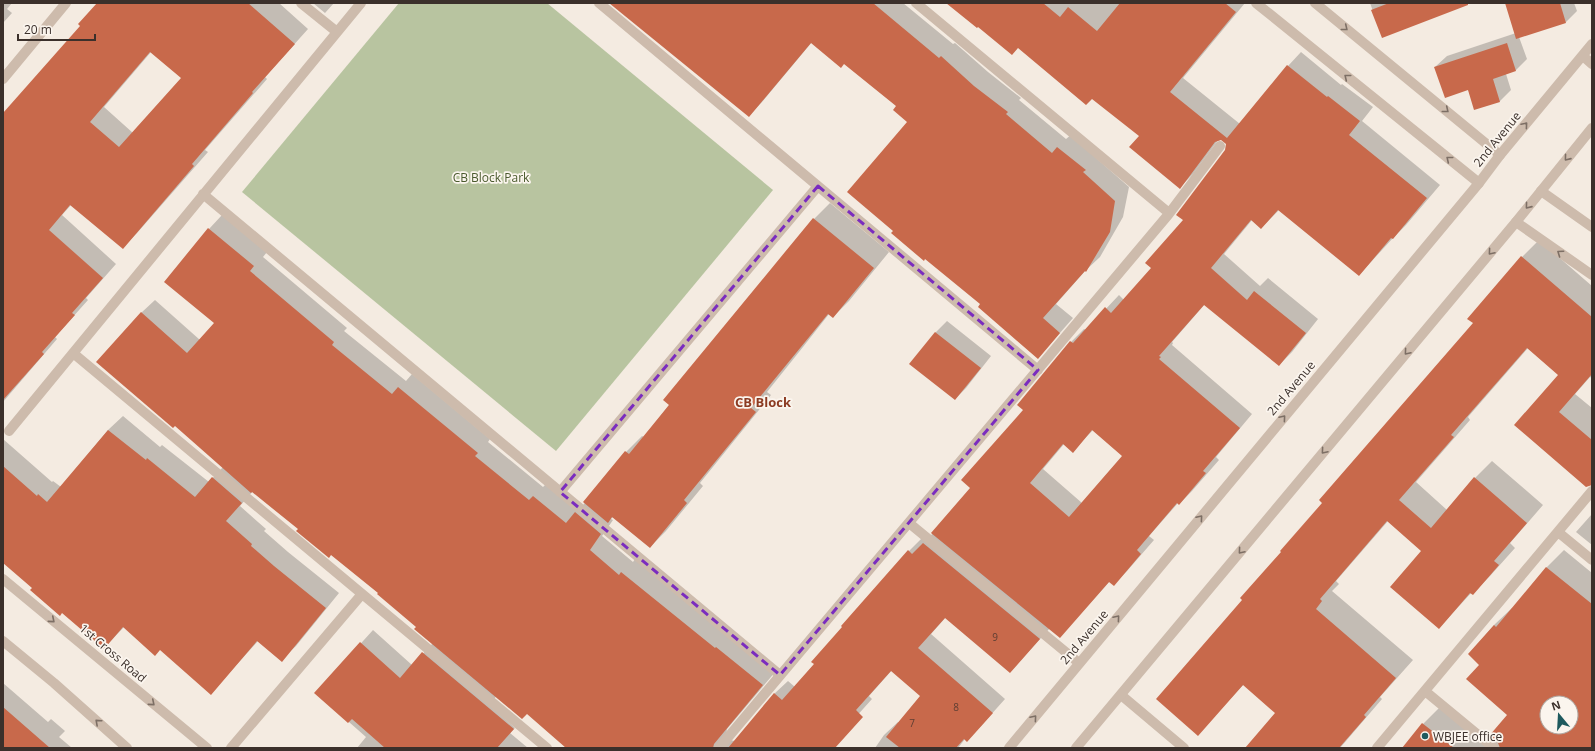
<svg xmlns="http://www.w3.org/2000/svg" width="1595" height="751" viewBox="0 0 1595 751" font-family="'Open Sans',sans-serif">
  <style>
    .green { fill: #b8c4a0 }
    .shadow { fill: #0003; fill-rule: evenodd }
    .building { fill: #c8694b; fill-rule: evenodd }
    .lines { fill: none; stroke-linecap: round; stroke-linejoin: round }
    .minor { stroke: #cdbbac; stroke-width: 10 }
    .tertiary { stroke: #cdbbac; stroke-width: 10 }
    .oneway { stroke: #7d6f65 }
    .marked { fill: none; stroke: #7b2cbf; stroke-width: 3; stroke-dasharray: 8 5; stroke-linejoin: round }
    .poi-dot { fill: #1f5a5e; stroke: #fbf5ee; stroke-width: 1.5 }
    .labels { text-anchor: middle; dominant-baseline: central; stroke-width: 3.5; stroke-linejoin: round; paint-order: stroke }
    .number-label { font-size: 10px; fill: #5e3e33 }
    .street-label { font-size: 12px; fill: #3b302b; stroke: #fbf5ee }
    .park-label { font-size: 12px; fill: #4a5a2e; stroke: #fbf5ee }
    .poi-label { font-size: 12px; fill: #3b302b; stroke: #fbf5ee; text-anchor: start }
    .neighbourhood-label { font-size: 13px; font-weight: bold; fill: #8c3b22; stroke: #fbf5ee }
  </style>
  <rect width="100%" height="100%" fill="#f4ebe1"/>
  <!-- green -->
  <path class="green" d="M399,3H547L773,190L556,451L242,192Z"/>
  <!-- shadow -->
  <path class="shadow" d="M3,3H12L7,9L12,13L3,23Z
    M98,3H279L308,29L265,77L267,79L205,150L208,152L137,233L123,247L71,205L62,215L116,264L86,298L88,300L55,337L57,339L3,402V119L82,26ZM151,52L182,78L133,133L104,107Z
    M313,3H334L325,13Z
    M613,3H903L953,44L955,43L988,72L1021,98L1019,100L1066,139L1072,134L1096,158L1129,187L1123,217L1100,257L1085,271L1056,304L1073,318L1038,358L982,304L894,230L908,122L897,106L844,63L812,42L762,102L749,116Z
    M955,3H1245L1183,78L1240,124L1288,66L1301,52L1341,85L1342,84L1373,107L1362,121L1440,185L1406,225L1393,238L1359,275L1279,210L1261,228L1252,220L1224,254L1260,286L1268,278L1318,319L1292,352L1279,365L1205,304L1172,342L1173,343L1172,345L1252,414L1216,457L1219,460L1192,491L1179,504L1178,503L1149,536L1154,540L1127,571L1114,584L1110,581L1060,637L1050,628L1010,672L946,617L931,634L1005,699L980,727L965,739L958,748H875L884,735L898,722L899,723L921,696L892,670L869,696L872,699L828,748H567L527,712L499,693L489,705L515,728L510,733L528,748H357L366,737L316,693L373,630L412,665L433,643L417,627L379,593L253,491L240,506L266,529L264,531L288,552L339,593L296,646L281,660L258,641L211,693L160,649L124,627L104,648L3,562V439L52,482L53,481L61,487L108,430L123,416L160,447L162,445L209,482L223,467L141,313L155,300L200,340L215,323L209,229L222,215L267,252L263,257L347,328L344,331L406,381L412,374L490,439L488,442L543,487L547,483L579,510L626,452L642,436L644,437L814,219L830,203L889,252L849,301L833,317L829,314L803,347L767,392L771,395L700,483L703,486L666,531L650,547L613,517L611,519L613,520L602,536L633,562L635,559L776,671L727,729L726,736L729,740L735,741L774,694L788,681L795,687L909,551L922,538L926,541L933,533L971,488L1071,342L1084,329L1086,330L1119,295L1124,300L1152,268L1184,220L1226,150L1227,143L1221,139H1219L1193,174L1180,187L1140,135L1092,98ZM1093,430L1123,456L1082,503L1043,469L1064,444L1073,451Z
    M1370,3H1460L1382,36Z
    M1506,3H1574L1577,11L1566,22L1519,37L1527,59L1516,70L1506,74L1511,90L1500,101L1475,109L1468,89L1435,67L1447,56L1516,33Z
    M1539,240L1592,286V378L1590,377L1575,394L1592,408V484L1516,425L1559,375L1528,348L1468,417L1470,420L1416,482L1447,510L1475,478L1492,461L1543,505L1510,543L1515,548L1490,576L1473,593L1472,592L1439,628L1423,551L1388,521L1336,581L1339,584L1332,591L1413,660L1380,697L1382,699L1340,748H1246L1277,713L1244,684L1198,734L1243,600L1474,323L1522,257Z
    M947,321L991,356L966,388L955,399L911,364L936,332Z
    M1592,514V545L1576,532Z
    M1564,550L1592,573V748H1404L1423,724L1440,707L1485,742L1509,715L1481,665L1469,654L1494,625L1512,608L1513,609L1547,567ZM1547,703H1571V727H1547Z
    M3,683L48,722L51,719L65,731L59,737L72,748H3Z"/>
  <!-- building -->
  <path class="building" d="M97,3H248L295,44L252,92L253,93L192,164L194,166L123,249L70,205L49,230L103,278L72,313L75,315L42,352L44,354L3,400V113L80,26L78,24ZM150,52L181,78L119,147L90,122Z
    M609,3H873L939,58L941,56L974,86L1008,112L1006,114L1052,153L1057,147L1086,170L1083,172L1115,201L1110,232L1086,272L1085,271L1043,318L1060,333L1038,359L978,307L980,304L925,259L924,261L891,233L893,231L847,192L907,122L893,110L896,106L844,64L841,68L811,43L749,117Z
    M946,3H1043L1060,17L1068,7L1097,31L1120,3H1225L1236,12L1170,92L1227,138L1287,65L1327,97L1328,96L1360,121L1349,135L1427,198L1393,239L1391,238L1359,276L1278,210L1261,229L1251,220L1211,268L1247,300L1254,291L1306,333L1279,366L1204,305L1159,356L1161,357L1159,359L1240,428L1203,471L1206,473L1179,505L1177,503L1137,550L1141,554L1114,586L1109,582L1060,638L931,533L970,488L961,480L1023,410L1017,405L1070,341L1073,343L1105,307L1111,313L1151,268L1145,263L1183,220L1176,215L1225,150L1226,144L1221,140L1215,142L1180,189L1129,147L1139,136L1092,99L1086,105L1018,48L1012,55L978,27L977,28ZM1092,430L1122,456L1069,517L1030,483L1063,444L1073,453Z
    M1389,3H1468V5L1382,38L1371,10Z
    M1505,3H1560L1566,23L1516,39Z
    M1507,43L1516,71L1493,79L1500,102L1474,110L1468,90L1445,98L1434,67Z
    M813,218L874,268L833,318L828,314L787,364L751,408L756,412L684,500L687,503L650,548L612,517L608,523L583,502L625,451L629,454L669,405L663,400Z
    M208,228L254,266L250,271L334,342L332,345L392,394L398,387L478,453L475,456L529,500L533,496L566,523L575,512L601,534L590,550L619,575L621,572L715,648L716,647L763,685L714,744L713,748H566L527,714L522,719L414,629L416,627L377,594L378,593L331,555L329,558L296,531L298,529L252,492L251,493L175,426L173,428L96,362L141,312L187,353L214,323L164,282Z
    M1521,256L1592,317V374L1559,412L1592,440V485L1586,487L1514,425L1558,375L1527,348L1451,435L1454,437L1399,500L1431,528L1474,477L1527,523L1494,561L1499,565L1473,595L1470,593L1439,629L1390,587L1421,551L1387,521L1320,599L1322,601L1316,609L1396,678L1364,715L1366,717L1339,748H1245L1275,713L1243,685L1198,736L1156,699L1242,600L1240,598L1281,552L1280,551L1322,503L1319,500L1473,323L1467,319Z
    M935,332L981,368L955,400L909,364Z
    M108,430L146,460L147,458L195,497L212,477L242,503L226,521L252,544L251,546L274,566L326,608L282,662L257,641L211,695L160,650L155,656L123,627L104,649L62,613L60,616L30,590L32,588L3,563V466L37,496L38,494L47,502Z
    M923,543L1040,639L1010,673L945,618L918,648L993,713L967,742L964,739L956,748H900L886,737L920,696L891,671L856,710L863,717L835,748H728L774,693L782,700L814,664L811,662L842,627L841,626L908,550L912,554Z
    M1546,567L1592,604V748H1500L1498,743L1489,736L1507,715L1466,679L1479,665L1468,654L1494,625L1496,627ZM1547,703H1571V727H1547Z
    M360,642L400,678L422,652L514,729L497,748H385L352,719L348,723L314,693Z
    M3,707L50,748H3Z
    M1422,723L1454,748H1402Z"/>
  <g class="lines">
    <!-- minor -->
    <path class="minor" d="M301,3L337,32
      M599,3L1038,370
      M916,3L1169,213
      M1256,3L1479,183
      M1315,3L1500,155
      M3,79L66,3
      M1541,191L1592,227
      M203,194L780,675
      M1516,222L1592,275
      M73,353L547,748
      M9,431L361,3
      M560,492L818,186
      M909,523L1079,663
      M1558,532L1592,560
      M1425,691L1494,748
      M1121,695L1184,748
      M231,748L362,594
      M719,748L1168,215L1220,146
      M1377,748L1592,491"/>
    <!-- tertiary -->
    <path class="tertiary" d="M1583,56L1592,64
      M3,579L207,748
      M3,641L54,683L127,748
      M1009,748L1479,183L1500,155L1592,44
      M1076,748L1516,222L1592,128"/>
  </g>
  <!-- one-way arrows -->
  <defs><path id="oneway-chevron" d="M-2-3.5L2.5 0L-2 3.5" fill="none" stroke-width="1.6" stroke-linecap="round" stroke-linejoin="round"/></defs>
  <g class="oneway">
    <use href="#oneway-chevron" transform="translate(1345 28) rotate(39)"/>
    <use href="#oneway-chevron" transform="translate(1347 77) rotate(-141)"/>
    <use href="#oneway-chevron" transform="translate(1446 110) rotate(39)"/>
    <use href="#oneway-chevron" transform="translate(1525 125) rotate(-50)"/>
    <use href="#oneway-chevron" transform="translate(1567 158) rotate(129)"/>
    <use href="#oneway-chevron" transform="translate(1449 159) rotate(-141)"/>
    <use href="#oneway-chevron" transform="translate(1528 206) rotate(129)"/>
    <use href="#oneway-chevron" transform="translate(1491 252) rotate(130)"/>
    <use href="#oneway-chevron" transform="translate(1560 253) rotate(-145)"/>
    <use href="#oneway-chevron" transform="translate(1407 352) rotate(130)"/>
    <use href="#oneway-chevron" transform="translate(1283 418) rotate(-50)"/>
    <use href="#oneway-chevron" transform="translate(1324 451) rotate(130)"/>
    <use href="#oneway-chevron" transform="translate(1200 518) rotate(-50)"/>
    <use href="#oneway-chevron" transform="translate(1241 551) rotate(130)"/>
    <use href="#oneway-chevron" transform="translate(1117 618) rotate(-50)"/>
    <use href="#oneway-chevron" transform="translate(52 620) rotate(40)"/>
    <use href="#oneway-chevron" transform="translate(152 703) rotate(40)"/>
    <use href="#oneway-chevron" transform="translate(1034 718) rotate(-50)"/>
    <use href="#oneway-chevron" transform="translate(98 722) rotate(-138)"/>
  </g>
  <!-- marked area -->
  <path class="marked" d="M818,186L1038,370L780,675L560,492Z"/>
  <!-- markers -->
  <circle class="poi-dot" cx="1425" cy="736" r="4"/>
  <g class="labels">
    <!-- number labels -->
    <g class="number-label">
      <text x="995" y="637">9</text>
      <text x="956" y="707">8</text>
      <text x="912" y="723">7</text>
    </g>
    <!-- street labels -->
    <g class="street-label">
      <text transform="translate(1497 139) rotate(-51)">2nd Avenue</text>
      <text transform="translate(1291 388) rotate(-50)">2nd Avenue</text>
      <text transform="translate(1084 637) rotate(-50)">2nd Avenue</text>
      <text transform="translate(113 653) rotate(40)">1st Cross Road</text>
    </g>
    <!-- park labels -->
    <g class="park-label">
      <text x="491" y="177">CB Block Park</text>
    </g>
    <!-- poi labels -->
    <g class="poi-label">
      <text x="1433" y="736">WBJEE office</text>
    </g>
    <!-- neighbourhood labels -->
    <g class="neighbourhood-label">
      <text x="763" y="402">CB Block</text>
    </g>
  </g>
  <!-- border -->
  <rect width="1595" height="751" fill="none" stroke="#3b302b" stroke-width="8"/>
  <!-- north arrow -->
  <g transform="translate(1559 715) rotate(342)"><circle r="19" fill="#fbf5ee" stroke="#aea6a0"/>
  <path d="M0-3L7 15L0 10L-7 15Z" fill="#1f5a5e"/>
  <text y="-6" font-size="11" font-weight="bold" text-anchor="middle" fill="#3b302b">N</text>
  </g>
  <!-- scale -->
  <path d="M18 34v6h77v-6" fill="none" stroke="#3b302b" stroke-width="2"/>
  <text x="24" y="34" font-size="12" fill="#3b302b" stroke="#fbf5ee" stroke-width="3" paint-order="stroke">20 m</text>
</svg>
